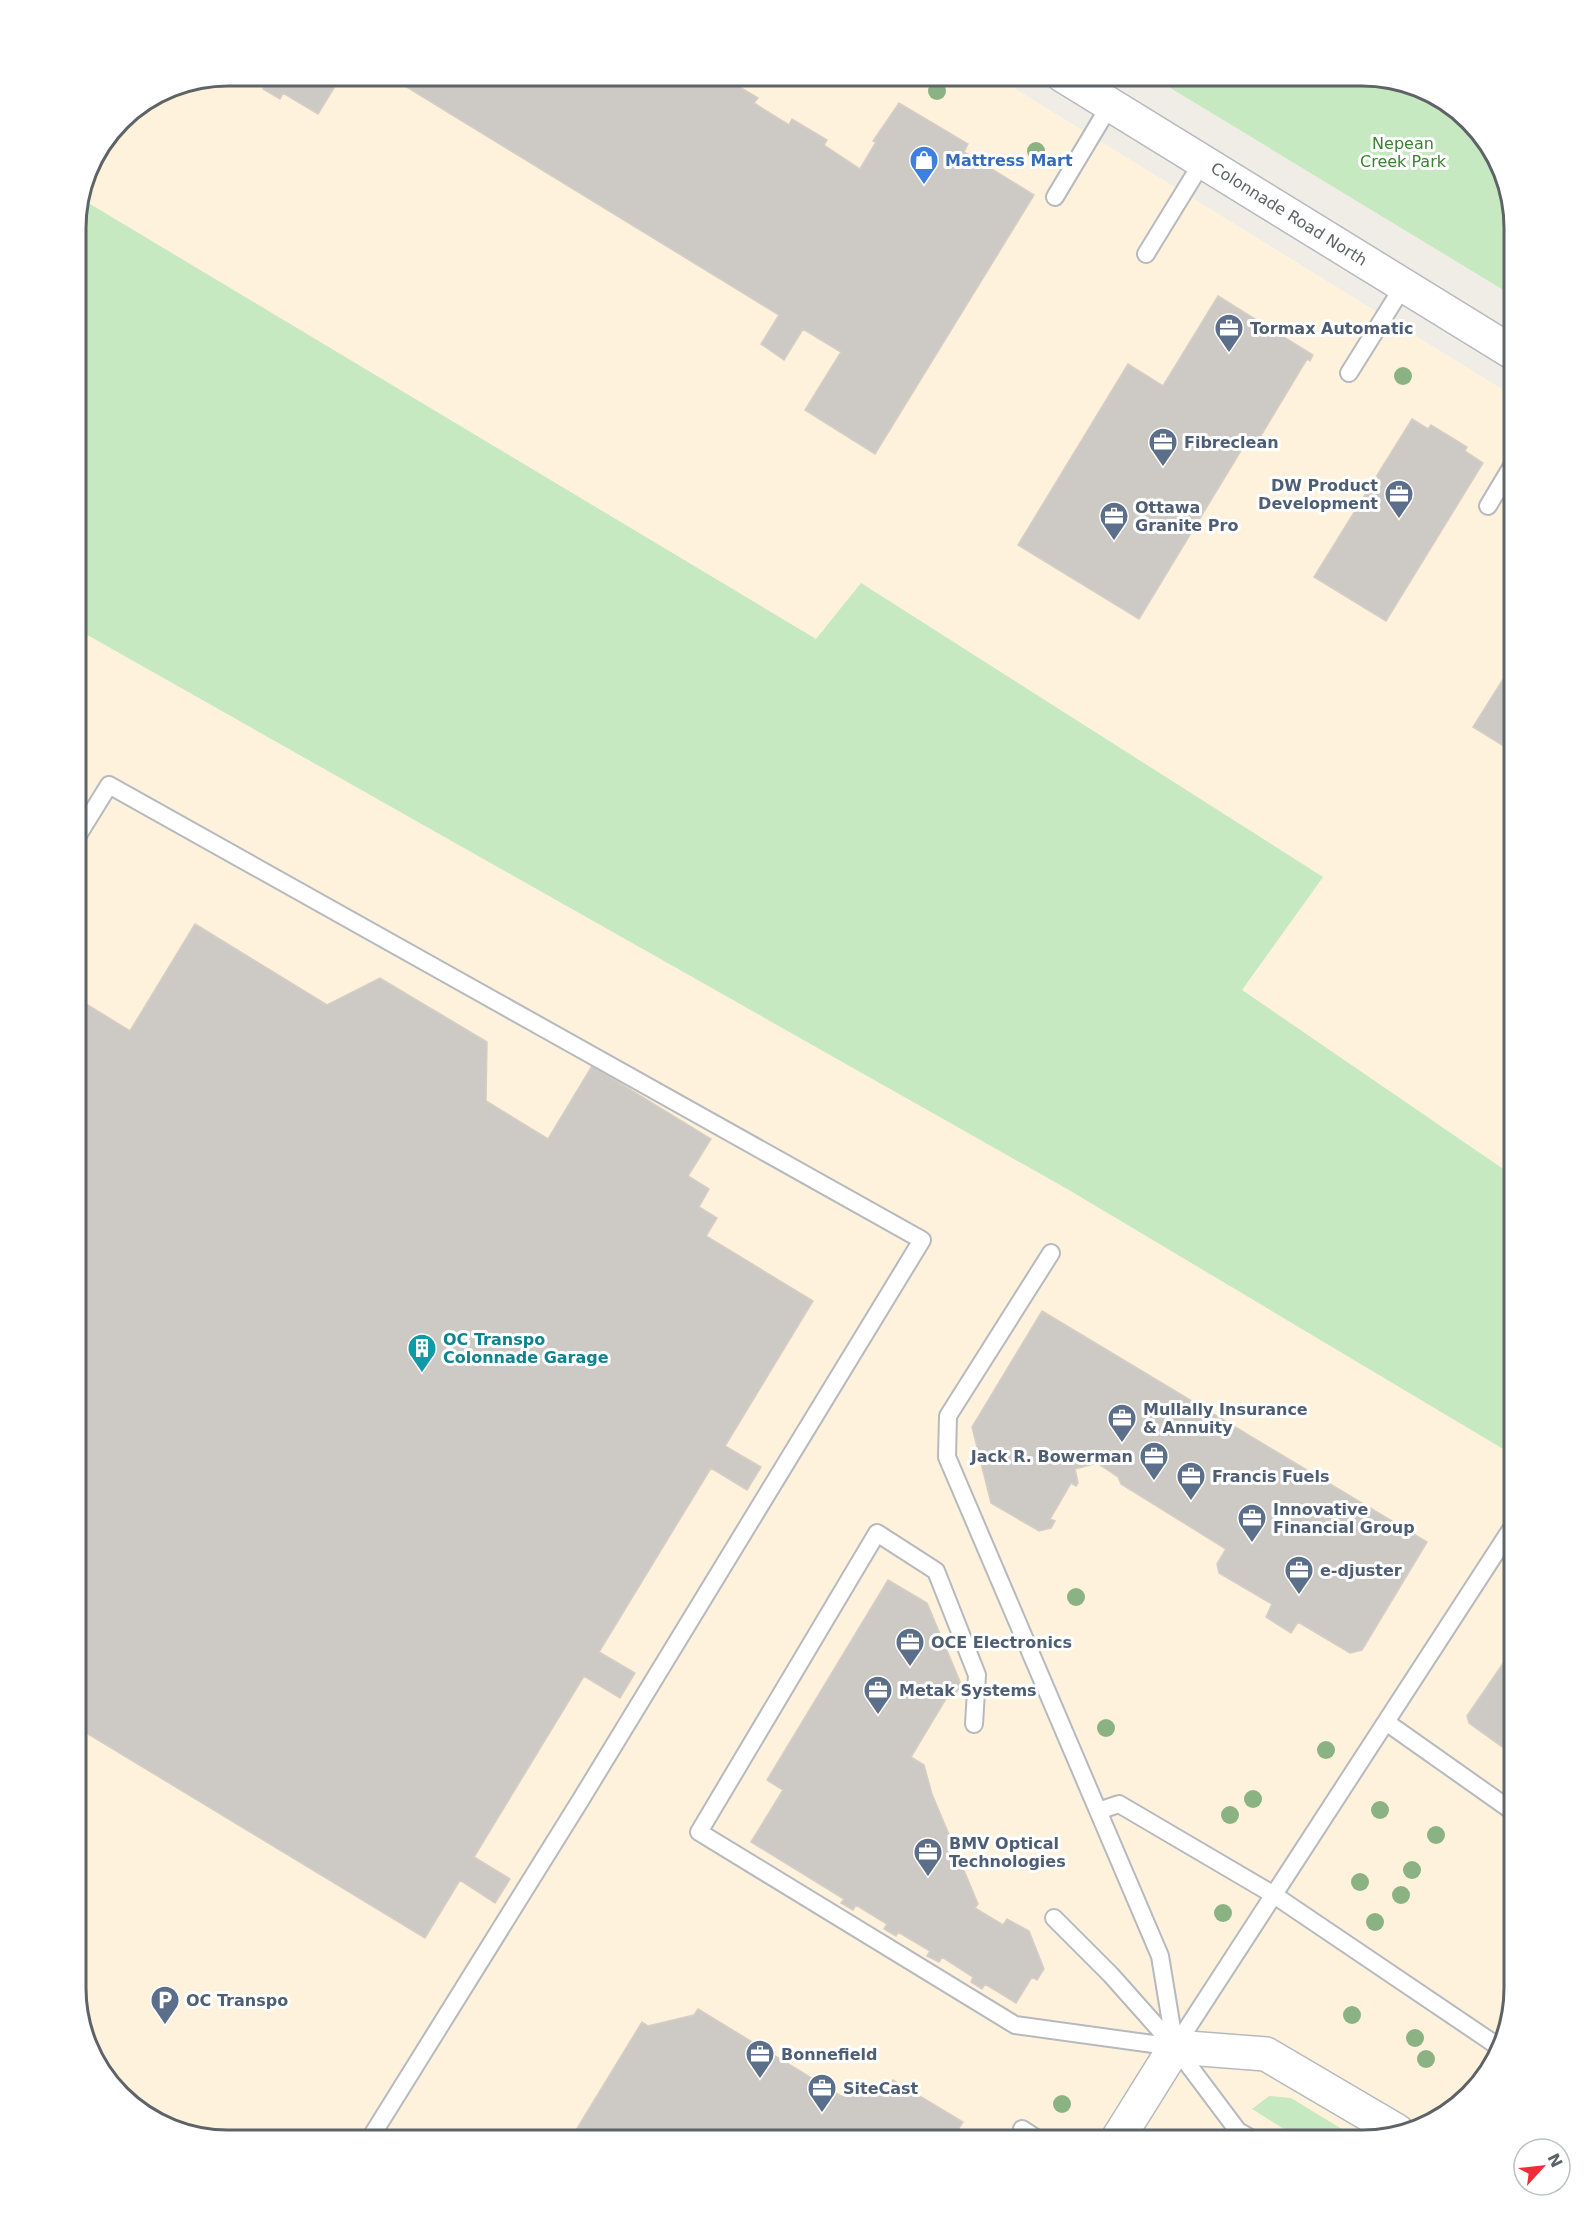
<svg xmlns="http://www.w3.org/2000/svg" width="1590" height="2215" viewBox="0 0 1590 2215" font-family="'DejaVu Sans',sans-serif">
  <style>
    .commercial { fill: #fff2dc }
    .green { fill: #c7e9c2 }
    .building { fill: #cdcac5; stroke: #d6cec4; stroke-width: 1.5 }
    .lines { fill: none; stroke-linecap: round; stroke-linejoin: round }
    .service-casing { stroke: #b6b9bd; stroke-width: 20 }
    .minor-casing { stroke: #b6b9bd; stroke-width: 36 }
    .tertiary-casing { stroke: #b6b9bd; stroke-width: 36 }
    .service { stroke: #fff; stroke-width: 16 }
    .minor { stroke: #fff; stroke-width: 33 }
    .tertiary { stroke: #fff; stroke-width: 33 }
    .tree { fill: #8bb282 }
    .labels { text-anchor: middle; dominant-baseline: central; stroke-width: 6; stroke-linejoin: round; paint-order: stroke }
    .park-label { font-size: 16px; fill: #388230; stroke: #fff }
    .shop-label { font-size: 16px; font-weight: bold; fill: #366cbe; stroke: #fff; text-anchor: start }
    .street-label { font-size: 16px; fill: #5d6367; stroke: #fff }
    .service-label { font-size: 16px; font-weight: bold; fill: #4e5e75; stroke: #fff; text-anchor: start }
    .culture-label { font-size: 16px; font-weight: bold; fill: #0d838f; stroke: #fff; text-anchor: start }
    .rim { fill: none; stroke: #5d6367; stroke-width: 3 }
  </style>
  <rect width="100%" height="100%" fill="#f0ede6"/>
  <!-- commercial -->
  <path class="commercial" d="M227,75H993L1515,397V1177L1242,990L1323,877L861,583L816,639L80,198L91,160L127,113L169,86Z
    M75,628L1069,1190L1515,1456V1988L1495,2063L1439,2119L1363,2140H218L151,2119L96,2064L75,1988Z"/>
  <!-- green -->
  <path class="green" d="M1149,75H1372L1439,96L1494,151L1515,227V297Z
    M80,198L816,639L861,583L1323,877L1242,990L1515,1177V1456L1069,1190L75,628V217Z
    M1269,2096L1291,2098L1360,2140H1302L1252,2109Z"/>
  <!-- building -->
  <path class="building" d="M254,75H342L318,114L283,93L280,99L263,89L267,83Z
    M387,75H707L720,83L723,77L758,98L754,103L789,125L792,119L827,140L824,145L860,169L876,142L873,141L899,103L968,144L964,152L1034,195L875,454L805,410L841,352L803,329L784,360L761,344L779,315Z
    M1218,296L1313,355L1310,361L1307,359L1256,444L1248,439L1139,619L1018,545L1128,364L1163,386Z
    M1412,419L1428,429L1431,425L1467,447L1465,451L1483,463L1386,621L1314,577Z
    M1515,660V753L1473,727Z
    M195,924L327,1005L380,978L487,1042L486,1101L548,1139L592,1066L711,1139L688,1176L709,1189L699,1207L717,1218L706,1236L813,1301L725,1446L761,1467L747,1490L711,1468L599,1652L635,1673L620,1698L584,1676L474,1857L510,1879L495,1903L460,1880L425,1938L75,1726V997L130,1031Z
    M1042,1311L1427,1542L1362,1650L1350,1653L1298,1622L1291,1633L1266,1617L1272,1604L1219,1573L1217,1564L1226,1549L1121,1484L1118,1477L1097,1463L1075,1469L1078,1483L1076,1486L1071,1483L1050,1519L1055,1521L1051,1528L1039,1531L991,1503L972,1427Z
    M888,1580L927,1603L961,1684L955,1695L950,1692L911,1757L924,1765L932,1794L978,1904L975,1908L1003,1925L1007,1919L1029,1931L1044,1969L1037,1980L1032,1977L1016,2003L985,1984L982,1989L971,1982L973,1977L942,1957L939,1962L927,1956L930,1951L898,1932L896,1936L884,1929L887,1924L856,1905L853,1910L841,1903L844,1899L751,1842L783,1790L767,1780Z
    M1515,1646V1756L1469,1723L1467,1716Z
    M698,2009L841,2096L890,2085L893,2080L963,2122L959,2128L962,2140H570L642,2022L648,2026L694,2015Z"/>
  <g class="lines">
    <!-- service casing -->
    <g class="service-casing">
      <path id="service" d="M1055,197L1110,105
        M1146,254L1203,161
        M1349,373L1404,285
        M1488,506L1515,461
        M75,840L109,785L922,1240L580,1801L369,2140
        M1051,1253L948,1416L947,1457L1160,1956L1175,2047L1238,2131L1254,2140
        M1386,1722L1515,1813
        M974,1724L977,1675L936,1571L877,1533L699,1832L1015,2025L1175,2047L1111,1975L1054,1918
        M1098,1811L1119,1804L1274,1895L1499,2047
        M1175,2047L1515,1523
        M1022,2129L1039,2140"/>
    </g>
    <!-- minor casing -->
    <g class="minor-casing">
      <path id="minor" d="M1117,2140L1175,2047L1266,2054L1397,2131"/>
    </g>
    <!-- tertiary casing -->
    <g class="tertiary-casing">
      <path id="tertiary" d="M1062,75L1515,354"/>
    </g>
    <!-- service -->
    <use href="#service" class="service"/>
    <!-- minor -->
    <use href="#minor" class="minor"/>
    <!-- tertiary -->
    <use href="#tertiary" class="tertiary"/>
  </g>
  <!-- trees -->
  <g class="tree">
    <circle cx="937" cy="91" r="9"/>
    <circle cx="1036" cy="151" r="9"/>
    <circle cx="1403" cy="376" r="9"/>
    <circle cx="1076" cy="1597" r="9"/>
    <circle cx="1106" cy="1728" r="9"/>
    <circle cx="1326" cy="1750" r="9"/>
    <circle cx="1253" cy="1799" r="9"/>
    <circle cx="1380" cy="1810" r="9"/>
    <circle cx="1230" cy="1815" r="9"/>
    <circle cx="1436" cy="1835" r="9"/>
    <circle cx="1412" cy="1870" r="9"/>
    <circle cx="1360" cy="1882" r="9"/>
    <circle cx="1401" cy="1895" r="9"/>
    <circle cx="1223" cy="1913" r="9"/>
    <circle cx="1375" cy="1922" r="9"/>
    <circle cx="1352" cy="2015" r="9"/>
    <circle cx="1415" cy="2038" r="9"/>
    <circle cx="1426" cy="2059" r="9"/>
    <circle cx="1062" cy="2104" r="9"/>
  </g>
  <!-- icons -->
  <defs>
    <g id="shop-pin" transform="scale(1.5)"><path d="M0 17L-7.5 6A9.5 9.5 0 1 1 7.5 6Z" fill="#3f7fe0" stroke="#fff"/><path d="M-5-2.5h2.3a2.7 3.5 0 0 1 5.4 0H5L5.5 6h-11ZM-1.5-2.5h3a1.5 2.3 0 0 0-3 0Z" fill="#fff"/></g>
    <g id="office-pin" transform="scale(1.5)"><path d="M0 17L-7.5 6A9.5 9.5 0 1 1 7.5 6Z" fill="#5c6f8a" stroke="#fff"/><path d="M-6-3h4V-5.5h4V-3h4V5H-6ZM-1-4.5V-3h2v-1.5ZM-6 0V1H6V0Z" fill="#fff"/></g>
    <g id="building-pin" transform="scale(1.5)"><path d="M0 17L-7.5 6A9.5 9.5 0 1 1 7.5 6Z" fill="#0f9aa8" stroke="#fff"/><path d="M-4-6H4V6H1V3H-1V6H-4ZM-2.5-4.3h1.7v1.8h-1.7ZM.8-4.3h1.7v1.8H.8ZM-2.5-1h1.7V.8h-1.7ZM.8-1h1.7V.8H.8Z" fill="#fff"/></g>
    <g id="parking-pin" transform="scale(1.5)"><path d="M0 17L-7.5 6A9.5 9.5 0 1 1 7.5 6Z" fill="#5c6f8a" stroke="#fff"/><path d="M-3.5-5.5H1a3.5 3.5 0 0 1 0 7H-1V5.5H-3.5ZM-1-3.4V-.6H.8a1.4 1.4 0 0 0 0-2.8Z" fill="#fff"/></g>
  </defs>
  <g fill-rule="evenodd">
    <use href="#shop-pin" x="924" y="160"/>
    <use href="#office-pin" x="1229" y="328"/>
    <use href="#office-pin" x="1163" y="442"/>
    <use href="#office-pin" x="1399" y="494"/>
    <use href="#office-pin" x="1114" y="516"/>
    <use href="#building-pin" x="422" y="1348"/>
    <use href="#office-pin" x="1122" y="1418"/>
    <use href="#office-pin" x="1154" y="1456"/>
    <use href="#office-pin" x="1191" y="1476"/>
    <use href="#office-pin" x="1252" y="1518"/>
    <use href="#office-pin" x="1299" y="1570"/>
    <use href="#office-pin" x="910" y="1642"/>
    <use href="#office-pin" x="878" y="1690"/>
    <use href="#office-pin" x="928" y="1852"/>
    <use href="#parking-pin" x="165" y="2000"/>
    <use href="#office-pin" x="760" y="2054"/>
    <use href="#office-pin" x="822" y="2088"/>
  </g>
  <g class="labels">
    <!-- park labels -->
    <g class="park-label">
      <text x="1403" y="143">Nepean<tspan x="1403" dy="18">Creek Park</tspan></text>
    </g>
    <!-- shop labels -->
    <g class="shop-label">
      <text x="945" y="160">Mattress Mart</text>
    </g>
    <!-- street labels -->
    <g class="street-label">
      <text transform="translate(1289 214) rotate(32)">Colonnade Road North</text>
    </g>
    <!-- service labels -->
    <g class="service-label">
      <text x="1250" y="328">Tormax Automatic</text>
      <text x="1184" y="442">Fibreclean</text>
      <text x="1378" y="485" text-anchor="end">DW Product<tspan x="1378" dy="18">Development</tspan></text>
      <text x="1135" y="507">Ottawa<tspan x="1135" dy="18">Granite Pro</tspan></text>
      <text x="1143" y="1409">Mullally Insurance<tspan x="1143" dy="18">&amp; Annuity</tspan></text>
      <text x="1133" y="1456" text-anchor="end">Jack R. Bowerman</text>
      <text x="1212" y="1476">Francis Fuels</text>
      <text x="1273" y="1509">Innovative<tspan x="1273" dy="18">Financial Group</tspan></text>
      <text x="1320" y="1570">e-djuster</text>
      <text x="931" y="1642">OCE Electronics</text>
      <text x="899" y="1690">Metak Systems</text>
      <text x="949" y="1843">BMV Optical<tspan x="949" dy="18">Technologies</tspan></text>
      <text x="186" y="2000">OC Transpo</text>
      <text x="781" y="2054">Bonnefield</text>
      <text x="843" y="2088">SiteCast</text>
    </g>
    <!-- culture labels -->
    <g class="culture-label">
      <text x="443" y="1339">OC Transpo<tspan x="443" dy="18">Colonnade Garage</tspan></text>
    </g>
  </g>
  <!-- crop -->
  <path d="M0 0H1590V2215H0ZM228 86H1362A142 142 0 0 1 1504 228V1988A142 142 0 0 1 1362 2130H228A142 142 0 0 1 86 1988V228A142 142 0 0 1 228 86Z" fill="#fff" fill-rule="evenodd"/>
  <path class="rim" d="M228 86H1362A142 142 0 0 1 1504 228V1988A142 142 0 0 1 1362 2130H228A142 142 0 0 1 86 1988V228A142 142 0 0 1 228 86Z"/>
  <!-- north arrow -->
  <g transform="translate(1542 2167) rotate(63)"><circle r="28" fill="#ffffff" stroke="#bec1c2" stroke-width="1.5"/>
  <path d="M0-4.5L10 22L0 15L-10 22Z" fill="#f12b37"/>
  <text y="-9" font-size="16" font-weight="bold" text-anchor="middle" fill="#5d6367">N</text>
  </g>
</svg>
